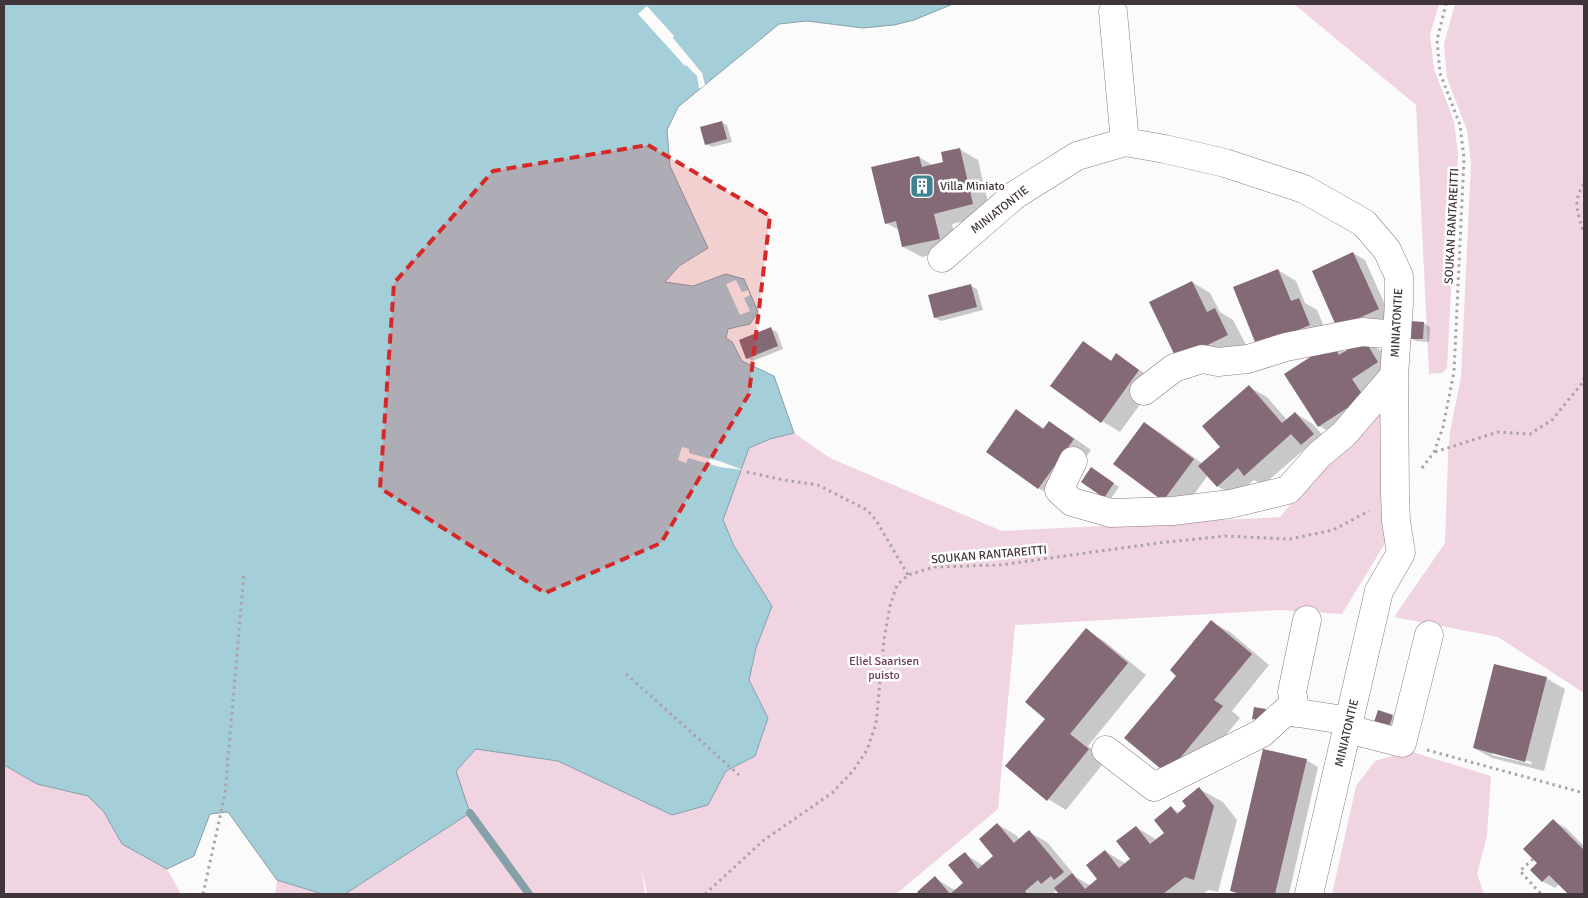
<svg xmlns="http://www.w3.org/2000/svg" width="1588" height="898" viewBox="0 0 1588 898" font-family="Signika,sans-serif">
  <style>
    .green { fill: #f0d4e2 }
    .water { fill: #a4ced8; stroke: #86a0a9 }
    .pier { fill: #fbfbfb }
    .shadow { fill: #0003; fill-rule: evenodd }
    .lines { fill: none; stroke-linecap: round; stroke-linejoin: round }
    .stream { stroke: #86a0a9; stroke-width: 8 }
    .building { fill: #846a77 }
    .minor-casing { stroke: #917784; stroke-width: 29 }
    .path { stroke: #a9a4a6; stroke-width: 3; stroke-dasharray: 2.5 4; stroke-linecap: butt }
    .minor { stroke: #fff; stroke-width: 28 }
    .marked { fill: #d62828; fill-opacity: 0.2; stroke: #d62828; stroke-width: 4; stroke-dasharray: 10 6; stroke-linejoin: round }
    .labels { text-anchor: middle; dominant-baseline: central; stroke-width: 5; stroke-linejoin: round; paint-order: stroke }
    .poi-label { font-size: 12px; fill: #40353a; stroke: #fff; text-anchor: start }
    .street-label { font-size: 12px; fill: #40353a; stroke: #fff }
    .park-label { font-size: 12px; fill: #6a3a54; stroke: #fff }
  </style>
  <rect width="100%" height="100%" fill="#fbfbfb"/>
  <!-- green -->
  <path class="green" d="M1294,4H1439L1430,35L1434,69L1454,121L1458,154L1447,368L1442,373L1429,374L1416,105Z
    M1455,4H1584V693L1498,637L1394,617L1445,543L1448,456L1450,432L1461,377L1471,163L1467,130L1447,78L1444,44Z
    M1384,411L1390,535L1342,614L1279,610L1015,625L998,809L896,894H647L642,871L645,894H275L277,880L228,812L210,814L194,856L167,869L181,894H4V611L290,671L708,804L726,771L755,756L768,718L749,680L756,648L772,606L734,546L723,520L749,448L770,439L794,433L830,458L1002,531L1280,517L1333,453Z
    M1409,751L1491,776L1487,836L1477,874L1484,894H1332L1356,786L1375,761Z"/>
  <!-- water -->
  <path class="water" d="M4,4H953L914,20L894,25L863,28L807,21L779,24L678,107L667,130L670,166L708,248L679,266L665,282L693,286L726,274L744,279L758,312L750,324L728,329L726,338L732,342L742,361L774,376L794,433L770,439L749,448L723,520L734,546L772,606L756,648L749,680L768,718L755,756L726,771L708,805L672,815L558,761L476,749L456,771L470,813L345,894H322L277,880L228,812L210,814L194,856L167,869L122,844L104,812L88,796L37,784L4,765Z"/>
  <!-- pier -->
  <path class="pier" d="M647,6L674,36L673,38L702,73L705,85L699,89L697,76L686,65L685,66L638,14Z
    M736,280L742,292L748,290L750,295L744,298L750,311L740,315L726,284Z
    M682,447L689,449V453L722,462L743,470L720,467L688,458L686,463L678,460Z"/>
  <!-- shadow -->
  <path class="shadow" d="M721,122L727,125L732,142L712,147L706,144Z
    M959,149L978,160L991,215L952,224L957,249L922,257L903,247L899,230L886,223L919,157L934,166L945,163Z
    M1353,253L1365,260L1390,316L1351,334Z
    M1278,270L1296,281L1305,303L1317,310L1328,336L1276,356Z
    M1192,282L1210,293L1220,312L1233,320L1246,345L1197,370Z
    M971,286L977,289L983,310L941,321L935,318Z
    M1424,323L1430,327L1429,342L1416,341L1411,338Z
    M771,329L777,332L783,349L753,361L747,358Z
    M1364,341L1382,351L1396,372L1337,436L1319,426L1332,345L1345,352Z
    M1083,342L1112,361L1116,355L1157,381L1120,432L1102,421L1052,386Z
    M1249,387L1267,397L1287,420L1295,413L1313,424L1331,445L1320,454L1307,447L1263,485L1254,480L1236,496L1217,486L1208,475L1182,511L1164,500L1144,423L1162,434L1203,464L1222,447Z
    M1017,411L1045,429L1049,423L1067,433L1091,450L1057,498L1038,488Z
    M1097,472L1119,487L1110,500L1105,497Z
    M1211,622L1230,632L1269,665L1232,711L1240,718L1186,783L1168,773L1178,676Z
    M1086,630L1104,641L1146,675L1088,746L1106,760L1066,810L1048,799L1046,718Z
    M1546,678L1565,689L1544,771L1492,758L1474,748ZM1492,752L1532,762L1531,764L1492,755Z
    M1392,716L1398,719L1395,729L1382,725Z
    M1306,760L1318,767L1289,894H1237L1231,891Z
    M1199,789L1223,802L1237,820L1218,892L1209,890L1203,894H1061L1056,891L1052,894H921L919,892L935,878L956,891L965,883V854L984,866L995,856L997,824L1016,835L1020,840L1029,832L1047,842L1076,877L1091,886L1099,880L1105,851L1126,864L1132,859L1136,827L1157,840L1166,833L1171,808L1180,813L1188,806Z
    M1553,821L1566,828L1584,846V894H1570L1559,884L1555,888L1542,881L1538,863Z"/>
  <g class="lines">
    <!-- stream -->
    <path class="stream" d="M470,813L529,894"/>
  </g>
  <!-- building -->
  <path class="building" d="M722,121L727,139L705,145L700,127Z
    M960,148L973,204L934,214L940,239L902,247L896,221L885,224L871,167L919,156L922,167L943,162L941,152Z
    M1353,252L1379,309L1337,328L1312,271Z
    M1278,269L1291,301L1299,298L1310,325L1257,347L1233,287Z
    M1192,281L1207,312L1215,308L1228,335L1177,360L1149,302Z
    M971,284L977,307L934,318L928,295Z
    M1410,321L1424,322L1423,339H1409Z
    M771,327L778,346L746,359L739,340Z
    M1364,339L1378,362L1352,379L1364,397L1318,427L1284,374L1332,343L1339,355Z
    M1083,341L1111,361L1116,353L1139,370L1101,423L1050,386Z
    M1249,385L1282,423L1295,412L1314,434L1301,445L1291,434L1244,476L1238,468L1217,487L1198,466L1220,447L1202,426Z
    M1016,409L1043,429L1049,421L1074,439L1038,489L986,452Z
    M1144,422L1194,459L1163,501L1113,464Z
    M1091,467L1114,483L1104,498L1081,482Z
    M1211,620L1252,654L1214,700L1223,706L1167,774L1124,738L1176,676L1170,670Z
    M1086,628L1128,663L1070,734L1089,749L1047,801L1005,766L1045,719L1025,702Z
    M1494,664L1547,677L1525,762L1473,748Z
    M1254,707L1266,709L1264,721L1252,719Z
    M1378,710L1393,715L1389,727L1374,722Z
    M1263,749L1307,759L1275,894H1242L1230,891Z
    M1199,787L1214,806L1194,880L1185,877L1163,894H1059L1054,888L1072,873L1085,889L1097,879L1086,865L1105,850L1119,868L1130,859L1116,841L1136,826L1150,844L1164,833L1154,820L1171,806L1177,814L1186,806L1182,801Z
    M1553,819L1584,850V894H1568L1549,875L1542,882L1530,870L1537,863L1523,849Z
    M997,823L1014,843L1029,830L1064,872L1054,880L1051,876L1041,884L1038,880L1025,891L1027,894H919L917,892L935,876L950,894L963,883L948,865L965,852L978,869L993,856L979,839Z"/>
  <g class="lines">
    <!-- minor casing -->
    <g class="minor-casing">
      <path id="minor" d="M1113,12L1125,142
        M942,258L1015,195L1077,156L1125,142L1165,149L1225,163L1304,189L1364,223L1387,250L1399,276V303L1394,376L1395,494L1396,521L1401,553L1379,591L1309,894
        M1144,391L1174,368L1202,359L1218,362L1248,359L1286,347L1362,332L1397,335
        M1073,461L1059,490L1072,502L1111,513L1173,511L1230,504L1288,490L1319,455L1344,434L1394,376
        M1296,713L1292,692L1307,620
        M1348,729L1402,743L1429,635
        M1106,750L1154,787L1262,733L1286,711L1350,721"/>
    </g>
    <!-- path -->
    <path class="path" d="M1584,184C1571,202 1579,215 1584,234
      M1435,452L1498,432L1530,434L1552,420L1583,382L1584,378
      M1422,468L1434,452L1443,427L1454,372L1464,158L1460,125L1440,73L1437,40L1446,4
      M747,472L784,480L818,485L867,510L876,520L908,575
      M626,674L739,775
      M1427,750L1584,793
      M1533,859L1520,871L1541,894
      M203,894L225,794L244,572
      M705,894L764,840L832,793L853,771L867,750L876,724L884,639L890,606L897,585L908,575L934,567L1000,565L1158,543L1225,536L1290,539L1333,530L1369,511"/>
    <!-- minor -->
    <use href="#minor" class="minor"/>
  </g>
  <!-- marked area -->
  <path class="marked" d="M648,145L770,216L749,394L661,543L545,593L380,488L394,283L493,171Z"/>
  <!-- icons -->
  <defs>
    <g id="building-square" transform="scale(1.25)"><rect x="-9" y="-9" width="18" height="18" rx="4" fill="#3f8391" stroke="#fff"/><path d="M-4-6H4V6H1V3H-1V6H-4ZM-2.5-4.3h1.7v1.8h-1.7ZM.8-4.3h1.7v1.8H.8ZM-2.5-1h1.7V.8h-1.7ZM.8-1h1.7V.8H.8Z" fill="#fff"/></g>
  </defs>
  <g fill-rule="evenodd">
    <use href="#building-square" x="922" y="186"/>
  </g>
  <g class="labels">
    <!-- poi labels -->
    <g class="poi-label">
      <text x="940" y="186">Villa Miniato</text>
    </g>
    <!-- street labels -->
    <g class="street-label">
      <text transform="translate(1000 210) rotate(-38)">MINIATONTIE</text>
      <text transform="translate(1452 226) rotate(-87)">SOUKAN RANTAREITTI</text>
      <text transform="translate(1397 323) rotate(-87)">MINIATONTIE</text>
      <text transform="translate(989 555) rotate(-5)">SOUKAN RANTAREITTI</text>
      <text transform="translate(1347 733) rotate(-77)">MINIATONTIE</text>
    </g>
    <!-- park labels -->
    <g class="park-label">
      <text x="884" y="661">Eliel Saarisen<tspan x="884" dy="14">puisto</tspan></text>
    </g>
  </g>
  <!-- border -->
  <rect width="1588" height="898" fill="none" stroke="#40353a" stroke-width="10"/>
</svg>
